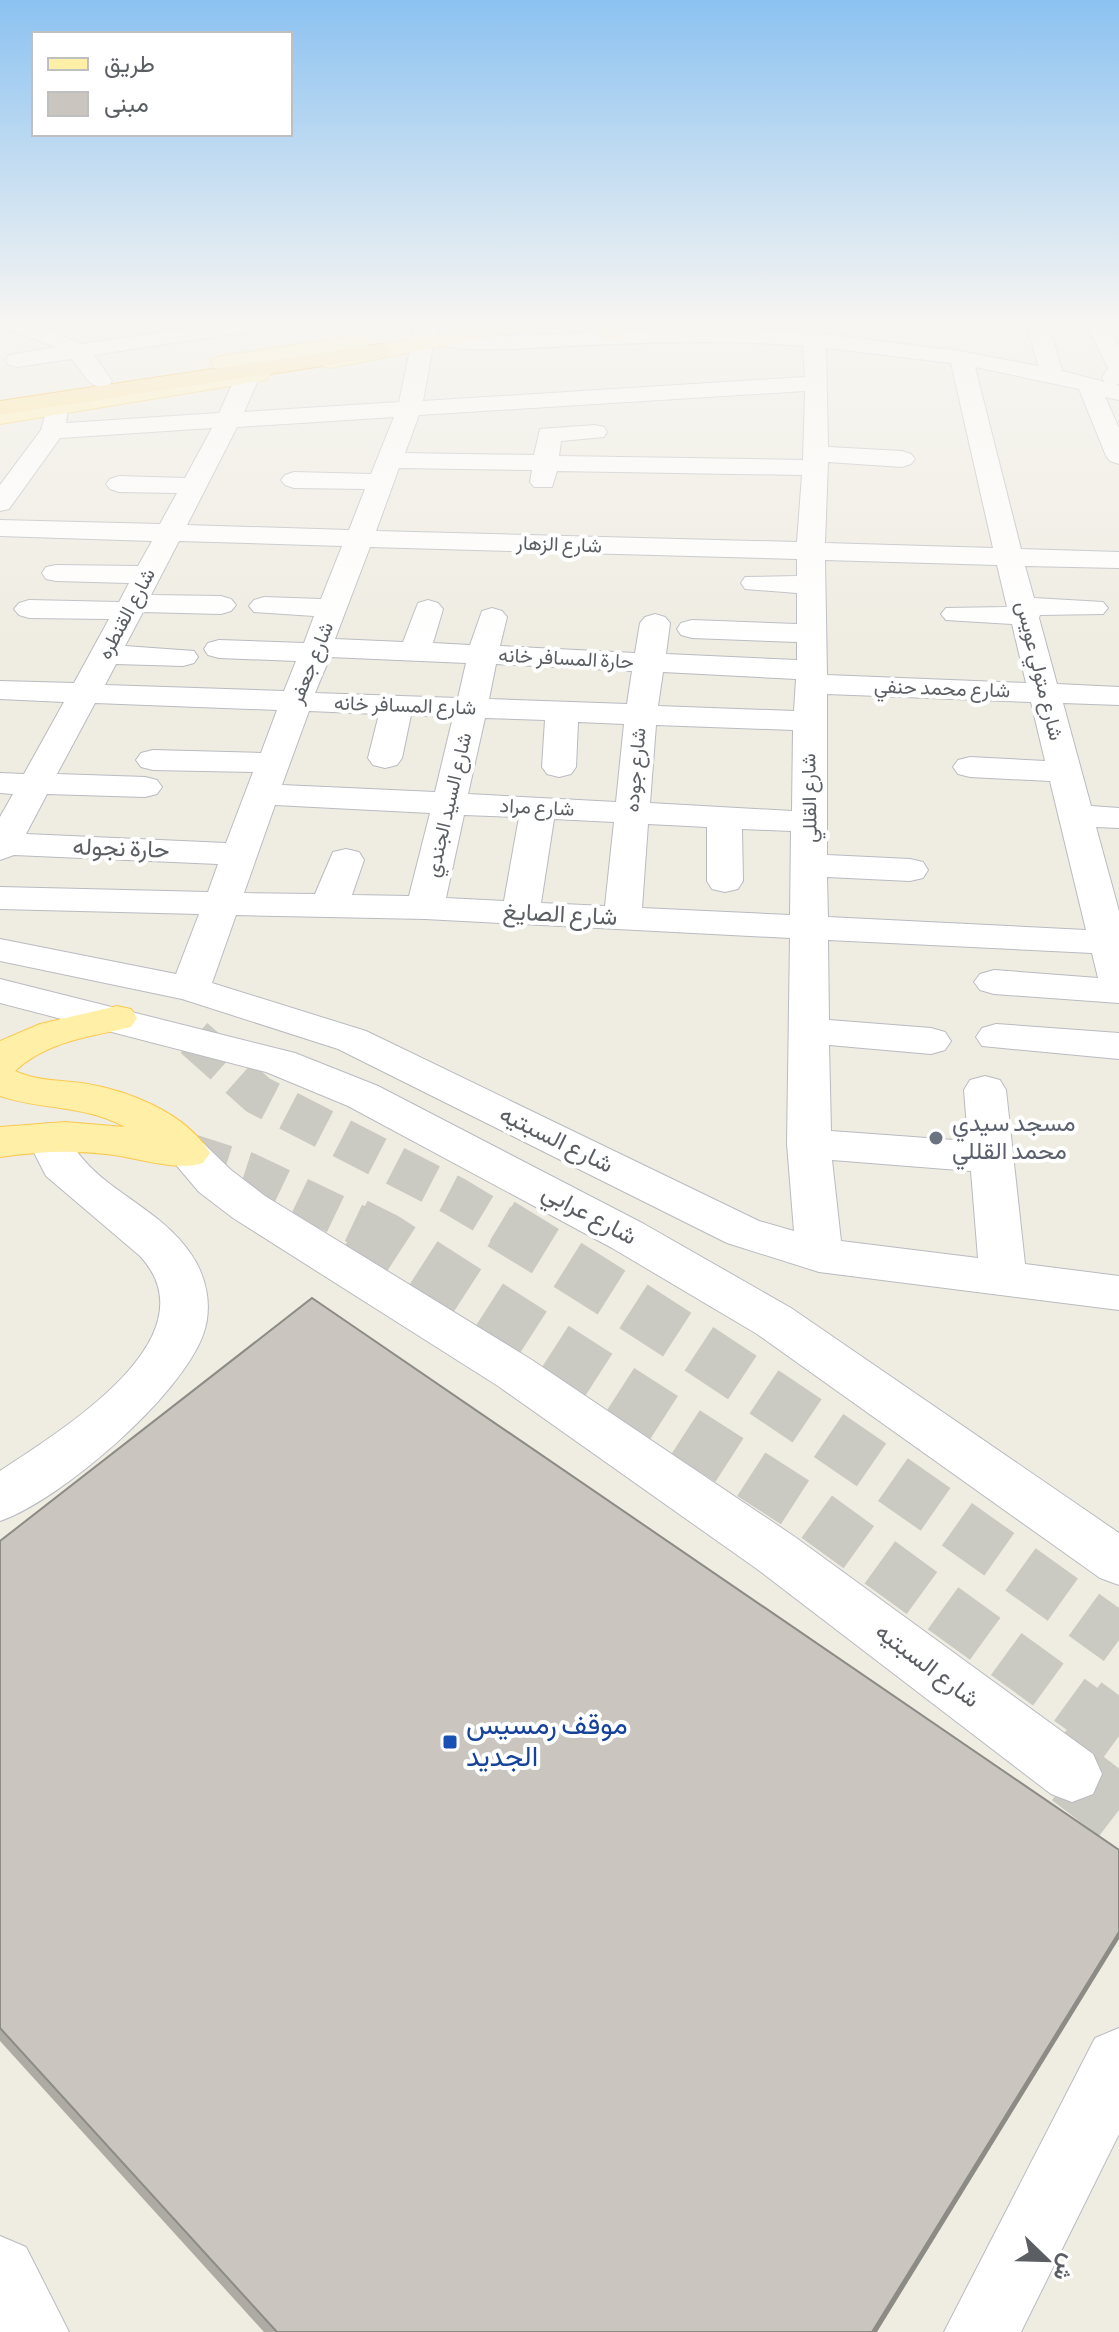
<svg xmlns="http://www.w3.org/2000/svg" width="1119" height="2332" viewBox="0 0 1119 2332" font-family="'Alegreya Sans',Vazirmatn,sans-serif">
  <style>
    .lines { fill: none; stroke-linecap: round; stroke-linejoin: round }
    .minor-tunnel { stroke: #cac9c2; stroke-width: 66; stroke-dasharray: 66 33; stroke-linecap: butt }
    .major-tunnel-far2 { stroke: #cac9c2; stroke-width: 40; stroke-dasharray: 40 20; stroke-linecap: butt }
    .major-tunnel-far1 { stroke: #cac9c2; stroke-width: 52; stroke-dasharray: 52 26; stroke-linecap: butt }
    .major-tunnel { stroke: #cac9c2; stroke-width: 66; stroke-dasharray: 66 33; stroke-linecap: butt }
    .minor-casing { stroke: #b8bbc0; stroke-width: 2 }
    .major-casing { stroke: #fbc84e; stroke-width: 2 }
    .highway-casing { stroke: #f1a200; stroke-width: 2 }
    .minor { fill: #fff; fill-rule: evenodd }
    .major { fill: #ffefa7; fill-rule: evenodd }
    .highway { fill: #ffdf89; fill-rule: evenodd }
    .wall { fill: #aeaaa4 }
    .shaded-wall { fill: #8d8b86 }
    .building { fill: #cac6bf; stroke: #8d8b86; stroke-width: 2 }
    .worship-dot { fill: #6b7280; stroke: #fff; stroke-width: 3 }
    .transit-dot { fill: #1a4fb4; stroke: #fff; stroke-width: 3 }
    .labels { text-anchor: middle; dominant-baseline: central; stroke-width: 8; stroke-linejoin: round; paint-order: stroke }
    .far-street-label { font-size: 20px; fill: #5b5f64; stroke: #fff }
    .street-label { font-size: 24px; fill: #5b5f64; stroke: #fff }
    .worship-label { font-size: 24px; fill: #5b616d; stroke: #fff; text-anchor: start }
    .near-transit-label { font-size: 28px; fill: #164399; stroke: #fff; text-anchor: start }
  </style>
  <rect width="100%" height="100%" fill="#efece2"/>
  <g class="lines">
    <!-- minor-tunnel -->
    <path class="minor-tunnel" d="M1072,1774L1119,1810"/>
    <!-- major-tunnel-far2 -->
    <path class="major-tunnel-far2" d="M194,1038L258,1095L454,1196L504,1226
      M188,1153L247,1172L360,1226"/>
    <!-- major-tunnel-far1 -->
    <path class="major-tunnel-far1" d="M356,1224L386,1239L813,1514L1085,1711
      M501,1224C714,1353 917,1494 1119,1640"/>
    <!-- major-tunnel -->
    <path class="major-tunnel" d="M1082,1709L1119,1736"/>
    <!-- minor casing -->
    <g class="minor-casing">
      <path id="minor" d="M0,322H32L81,344L230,322H284L273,328L94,355L112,381L108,386C88,391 84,371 71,359L17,367L9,365L6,360L9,355L56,347L1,327Z
        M416,322H438L435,338C444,329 490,336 506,336C605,332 703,324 802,332L800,322H822L824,334L960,351L1038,366L1027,325L1029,322H1061L1063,325L1060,330L1051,332L1062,371L1105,382L1102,378L1108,368L1087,326L1090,322H1106L1119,346V384L1115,385L1119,386V400L1105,397L1119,428V464L1110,461L1106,456L1079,389L975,367L1021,549L1119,552V568L1025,566L1034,598L1103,602L1108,608L1103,614L1040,615L1039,618L1057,684L1119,687V705L1063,703L1091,806L1119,808V828L1096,827L1119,911V1003L994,994L980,990L974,982L980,974L994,970L1098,978L1092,953L828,940L829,1020L931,1028L945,1032L951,1041L945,1050L931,1054L829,1045L831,1131L968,1141L964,1090L970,1080L985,1076L1000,1080L1006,1090L1025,1264L1119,1276V1310L819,1272L727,1243L338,1049L182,999L0,961V939L176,974L199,914L0,909V887L208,892L218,864L14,855L0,860V817L13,794L0,793V773L24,774L64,702L0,699V681L74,683L109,619L29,618L19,615L14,609L19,603L29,600L119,602L129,583L56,581L46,579L42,573L46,567L56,565L138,566L152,541L0,536V520L160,524L177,493L119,492L110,489L106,484L110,479L119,476L185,478L212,428L60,438L9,509L0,511V485L41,430L48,404H64L68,409L66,423L219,413L236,376L240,371H256L260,376L244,412L399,402ZM434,340C447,353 494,349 512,349C610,344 706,338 803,346L805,377L423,401ZM826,348L951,363L993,548L825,543L828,462L902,467L911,464L915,459L911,454L902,451L828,447ZM805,391L803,460L559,456L561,441L604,437L607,432L604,427L595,425L540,429L534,455L405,453L419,415ZM394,417L371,474L294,472L285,475L281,480L285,485L294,488L365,489L349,530L187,525L237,427ZM399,468L532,470L530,482L534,487H552L557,471L802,475L797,542L376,531ZM179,541L342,546L321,599L264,597L254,600L249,606L254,612L314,616L304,643L219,640L208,643L204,649L208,655L219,658L296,661L284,691L105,685L116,664L183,666L194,663L198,657L194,651L125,646L143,612L221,614L231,611L236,605L231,599L221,596L151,595ZM370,547L797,559V576L745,577L741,583L745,589L797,593V624L692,620L681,623L677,629L681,635L692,638L797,642V660L666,654L670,623L665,617L655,614L645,617L640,623L635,653L500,646L507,617L502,611L492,608L482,611L470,645L433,643L443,609L438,603L428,600L418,603L403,642L335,639ZM825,560L997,565L1007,607L946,608L941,614L946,620L1012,624L1026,683L827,675ZM330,657L466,663L458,698L315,693ZM496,664L632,671L627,704L489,699ZM663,672L796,679L794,711L658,706ZM827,694L1031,702L1045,761L970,757L958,760L953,767L958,774L970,777L1050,781L1086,930L828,917L827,877L910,881L923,878L928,870L923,862L910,859L827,855ZM95,703L277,710L261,753L153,750L141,753L136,760L141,767L153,770L253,772L226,843L26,834L47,794L145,797L157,794L162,787L157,780L145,777L57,774ZM309,711L379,714L368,758L373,765L385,768L397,765L402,758L411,715L453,717L435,792L282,785ZM485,718L545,720L542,767L547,774L559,777L571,774L576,767L578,722L624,724L616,802L468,794ZM656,725L793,730L792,811L650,803ZM275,805L430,813L409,896L352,895L364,860L359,852L346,849L333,852L315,894L244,893ZM464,815L519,817L504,901L446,898ZM554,819L614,822L605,906L541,903ZM648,824L707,827V881L712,889L725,892L738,889L743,881L742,829L791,831L790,915L642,908ZM236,915L425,919L790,938L787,1144L794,1231L759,1221L366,1031L212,983ZM832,1160L971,1171L978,1258L841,1241Z
        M902,322H991L980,328L911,331L903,329Z
        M0,979L295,1053L378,1086L644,1224L791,1308L1119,1533V1585L1100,1578L757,1334L612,1248L348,1106L266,1072L0,1003Z
        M996,1024L1119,1033V1059L982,1046L976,1037L982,1028Z
        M48,1123L63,1127C69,1137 74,1149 82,1158C112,1194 163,1212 191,1254C207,1277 213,1308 203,1335C180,1397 61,1500 0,1521V1471C58,1432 216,1338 140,1256L46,1176L26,1137L33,1127Z
        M188,1138L203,1143L231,1170L265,1196L532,1360L795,1537L1093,1754L1102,1774L1093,1794L1072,1802L1051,1794L757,1569L498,1386L233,1218L199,1192L166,1153L173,1143Z
        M1119,2028V2134L1021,2332H944L1095,2038Z
        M0,2236L26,2247L69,2332H0Z"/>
    </g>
    <!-- major casing -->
    <g class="major-casing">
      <path id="major" d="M503,322H548L537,328L330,368L322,366L319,361L322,356L330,354Z
        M589,322H611L623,336L620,341H604Z
        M359,335L370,342L367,347L222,370L214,368L211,363L214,358L222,356Z
        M258,368L266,370L270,375L266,380L0,424V410Z
        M117,1006L131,1009L137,1018L131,1027C90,1037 47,1041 15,1071C37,1081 59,1080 82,1083C127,1090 185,1112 210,1153L203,1163C174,1172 137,1157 106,1154C70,1150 35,1152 0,1157V1127L65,1122L125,1127C86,1105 41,1110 0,1096V1041L40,1024Z"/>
    </g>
    <!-- highway casing -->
    <g class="highway-casing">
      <path id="highway" d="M380,344L388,346L391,351L388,356L0,415V401Z"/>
    </g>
    <!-- minor -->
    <use href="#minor" class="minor"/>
    <!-- major -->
    <use href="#major" class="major"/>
    <!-- highway -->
    <use href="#highway" class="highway"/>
  </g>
  <!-- wall -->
  <path class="wall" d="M0,1541L877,2332H264L0,2041Z"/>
  <!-- shaded-wall -->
  <path class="shaded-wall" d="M1119,1932V1939L877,2332H872Z"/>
  <!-- building -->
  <path class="building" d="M312,1298L1119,1850V1932L872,2332H277L0,2028V1541Z"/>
  <!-- sky -->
  <linearGradient id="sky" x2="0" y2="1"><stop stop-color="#8cc2f1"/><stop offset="0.5" stop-color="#f8f6f2"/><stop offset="1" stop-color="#f8f6f2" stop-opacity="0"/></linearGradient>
  <rect width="1119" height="648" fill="url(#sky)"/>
  <!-- markers -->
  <circle class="worship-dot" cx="936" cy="1138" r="8"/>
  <rect class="transit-dot" x="442" y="1734" width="16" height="16" rx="4"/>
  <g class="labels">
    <!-- far-street labels -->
    <g class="far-street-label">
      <text transform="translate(559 545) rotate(2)">شارع الزهار</text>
      <text transform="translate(127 614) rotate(-62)">شارع القنطره</text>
      <text transform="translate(566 659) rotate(3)">حارة المسافر خانه</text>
      <text transform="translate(312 663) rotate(-68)">شارع جعفر</text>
      <text transform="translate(1039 671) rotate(76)">شارع متولي عويس</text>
      <text transform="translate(942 689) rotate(2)">شارع محمد حنفي</text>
      <text transform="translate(405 706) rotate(2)">شارع المسافر خانه</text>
      <text transform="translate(636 770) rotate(-85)">شارع جوده</text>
      <text transform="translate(810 798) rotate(-91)">شارع القللي</text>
      <text transform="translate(449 805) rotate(-77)">شارع السيد الجندي</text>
      <text transform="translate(537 808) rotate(3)">شارع مراد</text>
    </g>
    <!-- street labels -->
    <g class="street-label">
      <text transform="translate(121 849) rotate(2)">حارة نجوله</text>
      <text transform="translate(560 915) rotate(3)">شارع الصايغ</text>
      <text transform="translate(556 1140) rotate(26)">شارع السبتيه</text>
      <text transform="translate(589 1215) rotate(28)">شارع عرابي</text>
      <text transform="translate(927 1666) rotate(37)">شارع السبتيه</text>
    </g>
    <!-- worship labels -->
    <g class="worship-label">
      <text x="952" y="1124">مسجد سيدي<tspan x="952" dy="28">محمد القللي</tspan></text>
    </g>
    <!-- near-transit labels -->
    <g class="near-transit-label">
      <text x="466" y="1726">موقف رمسيس<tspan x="466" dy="32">الجديد</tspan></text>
    </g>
  </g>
  <!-- legend -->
  <rect x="32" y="32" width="260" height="104" fill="#ffffff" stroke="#bdbfc1" stroke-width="2"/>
  <rect x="48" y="58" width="40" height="12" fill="#ffefa7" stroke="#bdbfc1" stroke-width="2"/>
  <text x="104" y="72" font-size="24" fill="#5b5f64">طريق</text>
  <rect x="48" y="92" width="40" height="24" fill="#cac6bf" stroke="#bdbfc1" stroke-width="2"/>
  <text x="104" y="112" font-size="24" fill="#5b5f64">مبنى</text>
  <!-- north arrow -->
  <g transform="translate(1047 2260) rotate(113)" stroke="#ffffff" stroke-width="6" paint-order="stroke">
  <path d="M0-6L14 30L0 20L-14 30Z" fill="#5b5f64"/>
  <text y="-12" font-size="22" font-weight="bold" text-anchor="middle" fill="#5b5f64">ش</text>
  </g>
</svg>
